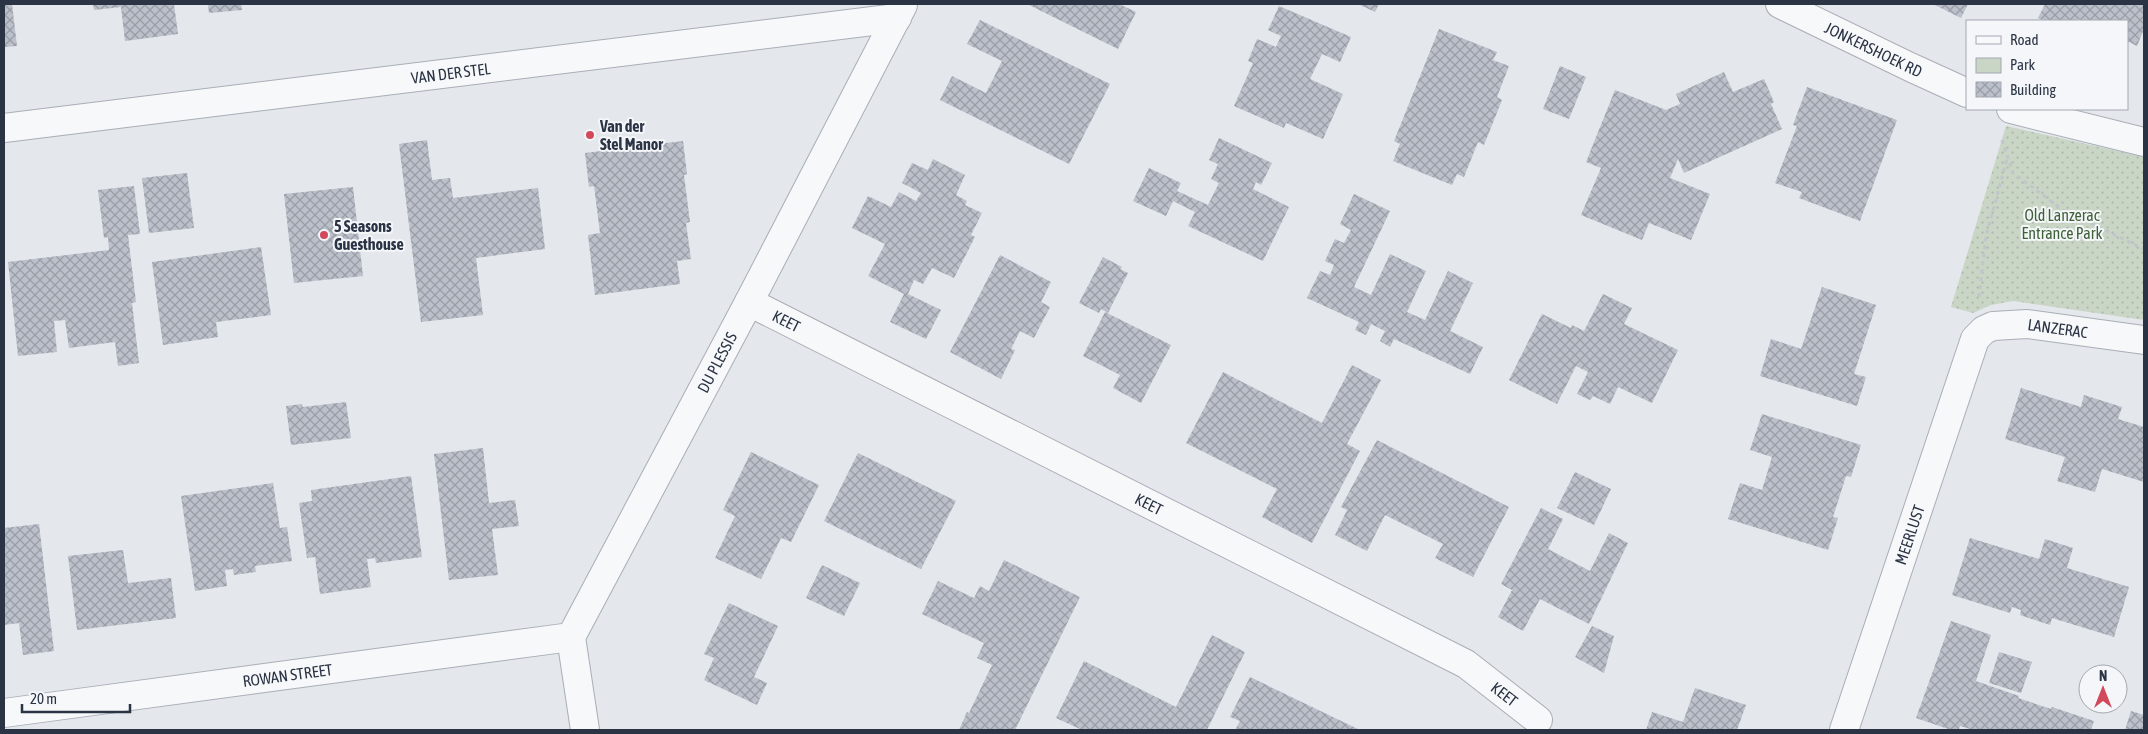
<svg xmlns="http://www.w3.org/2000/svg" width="2148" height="734" viewBox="0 0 2148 734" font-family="'Asap Condensed',sans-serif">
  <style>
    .green { fill: url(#green-dots) }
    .building { fill: url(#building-cross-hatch) }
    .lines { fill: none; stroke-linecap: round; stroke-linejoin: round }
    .minor-casing { stroke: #a9aeb7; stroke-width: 30 }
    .tertiary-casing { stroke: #a9aeb7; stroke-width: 30 }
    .path { stroke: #c2c5cb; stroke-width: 3; stroke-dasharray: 4 4; stroke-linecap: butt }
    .minor { stroke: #f7f8fa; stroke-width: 28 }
    .tertiary { stroke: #f7f8fa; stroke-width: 28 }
    .poi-dot { fill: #d1495b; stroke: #f4f6f9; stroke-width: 2 }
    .labels { text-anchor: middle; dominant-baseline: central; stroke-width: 4; stroke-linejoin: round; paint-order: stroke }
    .street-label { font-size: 16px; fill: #2b3445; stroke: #f4f6f9 }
    .poi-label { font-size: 16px; font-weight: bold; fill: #2b3445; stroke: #f4f6f9; text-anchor: start }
    .park-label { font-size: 16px; fill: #3f6138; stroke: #f4f6f9 }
  </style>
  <defs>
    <pattern id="green-dots" width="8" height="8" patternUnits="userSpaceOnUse" patternTransform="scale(1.25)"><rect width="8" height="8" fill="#c9d6c5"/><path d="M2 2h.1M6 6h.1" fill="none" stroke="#adb8ab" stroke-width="1.8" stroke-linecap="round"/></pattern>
    <pattern id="building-cross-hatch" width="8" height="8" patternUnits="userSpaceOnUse" patternTransform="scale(1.25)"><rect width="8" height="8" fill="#bbc0ca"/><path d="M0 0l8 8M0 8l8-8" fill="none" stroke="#989da6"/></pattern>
  </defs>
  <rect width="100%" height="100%" fill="#e4e7ec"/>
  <!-- green -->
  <path class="green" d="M2006,126L2144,157V320L2013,301L1991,305L1973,313L1951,307Z"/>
  <!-- building -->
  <path class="building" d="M4,4H12L17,46L4,47Z
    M93,4H174L178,34L125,41L121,7L94,10Z
    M208,4H241L242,10L209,13Z
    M1027,4H1119L1136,12L1118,49Z
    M1358,4H1379L1375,12Z
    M1933,4H1968L1961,18Z
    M2045,4H2144V29L2137,46L2127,41V21H2084L2078,19L2077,21H2045L2038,18Z
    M1279,6L1351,37L1340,62L1322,54L1310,79L1343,94L1323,139L1286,123L1284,128L1234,106L1253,63L1248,61L1257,39L1276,47L1281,36L1268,30Z
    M980,20L1110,84L1069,164L940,100L952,76L986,93L1002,61L967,44Z
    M1439,29L1497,52L1493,60L1509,66L1497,97L1502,100L1484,145L1478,142L1464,177L1457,174L1452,185L1393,161L1400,144L1394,141Z
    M1560,66L1586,77L1569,119L1543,109Z
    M1724,72L1733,92L1764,79L1774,102L1771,104L1782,129L1684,173L1678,159L1670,178L1710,194L1691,240L1649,223L1642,240L1581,215L1601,168L1586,162L1615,90L1666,110L1680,104L1676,94Z
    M1807,87L1897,120L1860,221L1799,198L1802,192L1775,183L1797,126L1793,125Z
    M1219,138L1272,163L1261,185L1256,182L1253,189L1289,207L1263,261L1188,226L1195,212L1173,201L1166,216L1133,201L1149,168L1181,183L1177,191L1208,205L1219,183L1211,179L1218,164L1209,160Z
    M427,140L432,180L450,178L453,198L538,188L545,249L476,258L483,315L421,322L399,144Z
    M683,141L687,174L684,175L690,222L686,223L691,259L677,261L680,284L595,295L588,235L600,233L594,186L589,187L585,153Z
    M933,159L965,175L956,195L967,201L965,205L982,213L971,235L975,237L954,278L932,268L923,284L914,280L908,294L941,310L926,339L890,322L904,294L868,276L885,244L852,228L868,196L891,207L899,192L916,201L921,193L902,183L912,163L928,170Z
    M187,173L194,228L149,233L142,178Z
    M134,186L140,234L128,235L136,302L132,303L139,363L118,366L115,342L69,348L65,320L54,321L57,352L18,356L8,262L109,250L108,237L104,238L98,190Z
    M353,187L363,276L294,283L284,194Z
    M1354,194L1390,211L1354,287L1371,295L1390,254L1426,271L1407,312L1425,320L1448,271L1473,283L1450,331L1483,347L1470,374L1394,339L1390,347L1380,341L1385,331L1371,324L1366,335L1355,330L1359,322L1307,298L1320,271L1330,275L1334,265L1325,261L1335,239L1344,243L1351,230L1340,224Z
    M261,247L271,315L216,322L218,337L163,345L152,262Z
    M1000,255L1051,282L1041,302L1050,307L1034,338L1020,331L1011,349L1015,350L1001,379L950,352Z
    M1103,257L1122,267L1120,269L1128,273L1108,313L1101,309L1099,313L1079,303Z
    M1822,287L1876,305L1854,374L1866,377L1857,406L1760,376L1771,339L1801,349Z
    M1603,294L1632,308L1624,324L1678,350L1652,403L1618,387L1610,404L1593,396L1590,400L1577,394L1588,372L1576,366L1557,404L1509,380L1542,314L1571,328L1572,325L1584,331Z
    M1105,312L1171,345L1141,403L1113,388L1120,375L1083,356Z
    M1352,365L1381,380L1347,444L1360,451L1312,543L1262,517L1277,489L1186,443L1223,372L1322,423Z
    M2021,388L2081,407L2084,395L2122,407L2118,419L2144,427V482L2102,469L2095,492L2057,481L2065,457L2005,439Z
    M346,402L351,438L291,445L286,406L302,404L303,407Z
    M1762,414L1861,445L1851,477L1846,476L1833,517L1838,518L1828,550L1728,519L1740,483L1762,490L1772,457L1750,450Z
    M1377,440L1509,507L1473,577L1435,558L1443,544L1385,515L1367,551L1335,535L1347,510L1341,507Z
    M483,448L489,503L515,500L519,526L492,529L498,575L449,580L434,454Z
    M751,452L819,485L791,542L781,538L761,579L715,558L735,516L723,510Z
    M858,453L956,501L921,569L824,521Z
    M1575,472L1611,489L1594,525L1557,508Z
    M411,476L422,557L376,563L375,558L367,559L371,587L320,594L315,557L307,558L299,503L312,501L311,490Z
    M273,483L280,528L287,527L292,561L255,566L256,572L234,575L233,569L225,570L227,586L195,591L181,496Z
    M1541,508L1563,519L1548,549L1590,571L1609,533L1628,543L1589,624L1540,599L1523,631L1498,617L1512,590L1501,584Z
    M39,524L54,651L23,655L19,623L4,625V528Z
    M1970,538L2039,559L2045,539L2073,548L2067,568L2129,587L2114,637L2052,618L2050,625L2020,615L2021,610L2012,607L2010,613L1952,595Z
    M123,550L128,583L171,578L176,618L77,630L68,556Z
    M1004,560L1080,597L1015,730H959L967,712L969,713L992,665L977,658L984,643L922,614L938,581L974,598L980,586L989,591Z
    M822,565L860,583L844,616L806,598Z
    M729,603L778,626L754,677L767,683L757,705L704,680L714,658L704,654Z
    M1951,621L1991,635L1976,681L2019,696L2018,698L2051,709L2052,707L2094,721L2091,730H1973L1960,726L1959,730H1951L1916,718Z
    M1592,626L1614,636L1604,673L1575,657Z
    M1212,635L1245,652L1207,730H1082L1056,718L1084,661L1176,707Z
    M1999,652L2032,662L2021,693L1989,683Z
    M1250,677L1360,730H1235L1240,721L1230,717Z
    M1695,688L1746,705L1737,730H1646L1652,712L1683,722Z
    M2131,711L2144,715V730H2125Z"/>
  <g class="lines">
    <!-- minor casing -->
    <g class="minor-casing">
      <g id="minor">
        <path id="s1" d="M4,128L897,18"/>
        <path id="s2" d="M749,302L1466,664L1538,720"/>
        <path id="s3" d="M4,713L571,637"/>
        <path id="s4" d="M585,730L571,637L749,302L903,5"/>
        <path id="s5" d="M1844,730L1975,339L1984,330L1993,326L2027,324L2144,340"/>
      </g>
    </g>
    <!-- tertiary casing -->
    <g class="tertiary-casing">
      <g id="tertiary">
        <path id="s6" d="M1780,4L1910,67L1967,93"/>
        <path d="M2011,109L2144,142"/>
      </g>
    </g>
    <!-- path -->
    <path class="path" d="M2002,140L2013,173L2063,210L2144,249
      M1979,297L1986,236L2007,159"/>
    <!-- minor -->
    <use href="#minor" class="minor"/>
    <!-- tertiary -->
    <use href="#tertiary" class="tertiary"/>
  </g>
  <!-- markers -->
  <g class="poi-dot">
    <circle cx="590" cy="135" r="5"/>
    <circle cx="324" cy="235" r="5"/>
  </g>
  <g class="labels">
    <!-- street labels -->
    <g class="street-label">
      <text stroke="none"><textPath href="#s6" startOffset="104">JONKERSHOEK RD</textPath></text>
      <text stroke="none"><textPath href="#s1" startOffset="450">VAN DER STEL</textPath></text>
      <text stroke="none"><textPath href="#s2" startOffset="42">KEET</textPath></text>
      <text stroke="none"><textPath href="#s5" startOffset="500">LANZERAC</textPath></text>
      <text stroke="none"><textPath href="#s4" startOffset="405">DU PLESSIS</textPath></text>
      <text stroke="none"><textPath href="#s2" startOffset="448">KEET</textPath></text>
      <text stroke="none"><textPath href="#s5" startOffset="206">MEERLUST</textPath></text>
      <text stroke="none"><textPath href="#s3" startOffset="286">ROWAN STREET</textPath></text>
      <text stroke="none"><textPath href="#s2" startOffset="852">KEET</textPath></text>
    </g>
    <!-- poi labels -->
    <g class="poi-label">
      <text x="600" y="126">Van der<tspan x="600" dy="18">Stel Manor</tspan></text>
      <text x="334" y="226">5 Seasons<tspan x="334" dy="18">Guesthouse</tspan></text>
    </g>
    <!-- park labels -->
    <g class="park-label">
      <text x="2062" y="215">Old Lanzerac<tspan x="2062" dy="18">Entrance Park</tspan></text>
    </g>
  </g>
  <!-- border -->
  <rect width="2148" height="734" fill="none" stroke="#2b3445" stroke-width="10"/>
  <!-- legend -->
  <rect x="1966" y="20" width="162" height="90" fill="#f4f6f9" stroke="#a4a8b1"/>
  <rect x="1976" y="36" width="25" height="8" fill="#f7f8fa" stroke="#a4a8b1"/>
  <text x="2010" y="45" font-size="15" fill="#2b3445">Road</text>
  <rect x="1976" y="58" width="25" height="15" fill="#c9d6c5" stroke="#a4a8b1"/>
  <text x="2010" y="70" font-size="15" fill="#2b3445">Park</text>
  <rect x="1976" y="82" width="25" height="15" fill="url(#building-cross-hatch)" stroke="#a4a8b1"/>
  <text x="2010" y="95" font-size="15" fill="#2b3445">Building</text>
  <!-- north arrow -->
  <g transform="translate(2103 689)"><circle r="24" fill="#f4f6f9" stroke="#a4a8b1"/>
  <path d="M0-4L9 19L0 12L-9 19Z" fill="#d1495b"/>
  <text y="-8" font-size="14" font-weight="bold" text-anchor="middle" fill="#2b3445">N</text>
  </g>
  <!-- scale -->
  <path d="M22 704v8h108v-8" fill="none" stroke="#2b3445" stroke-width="2.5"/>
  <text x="30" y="704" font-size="15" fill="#2b3445" stroke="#f4f6f9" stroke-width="4" paint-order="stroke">20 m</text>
</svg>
